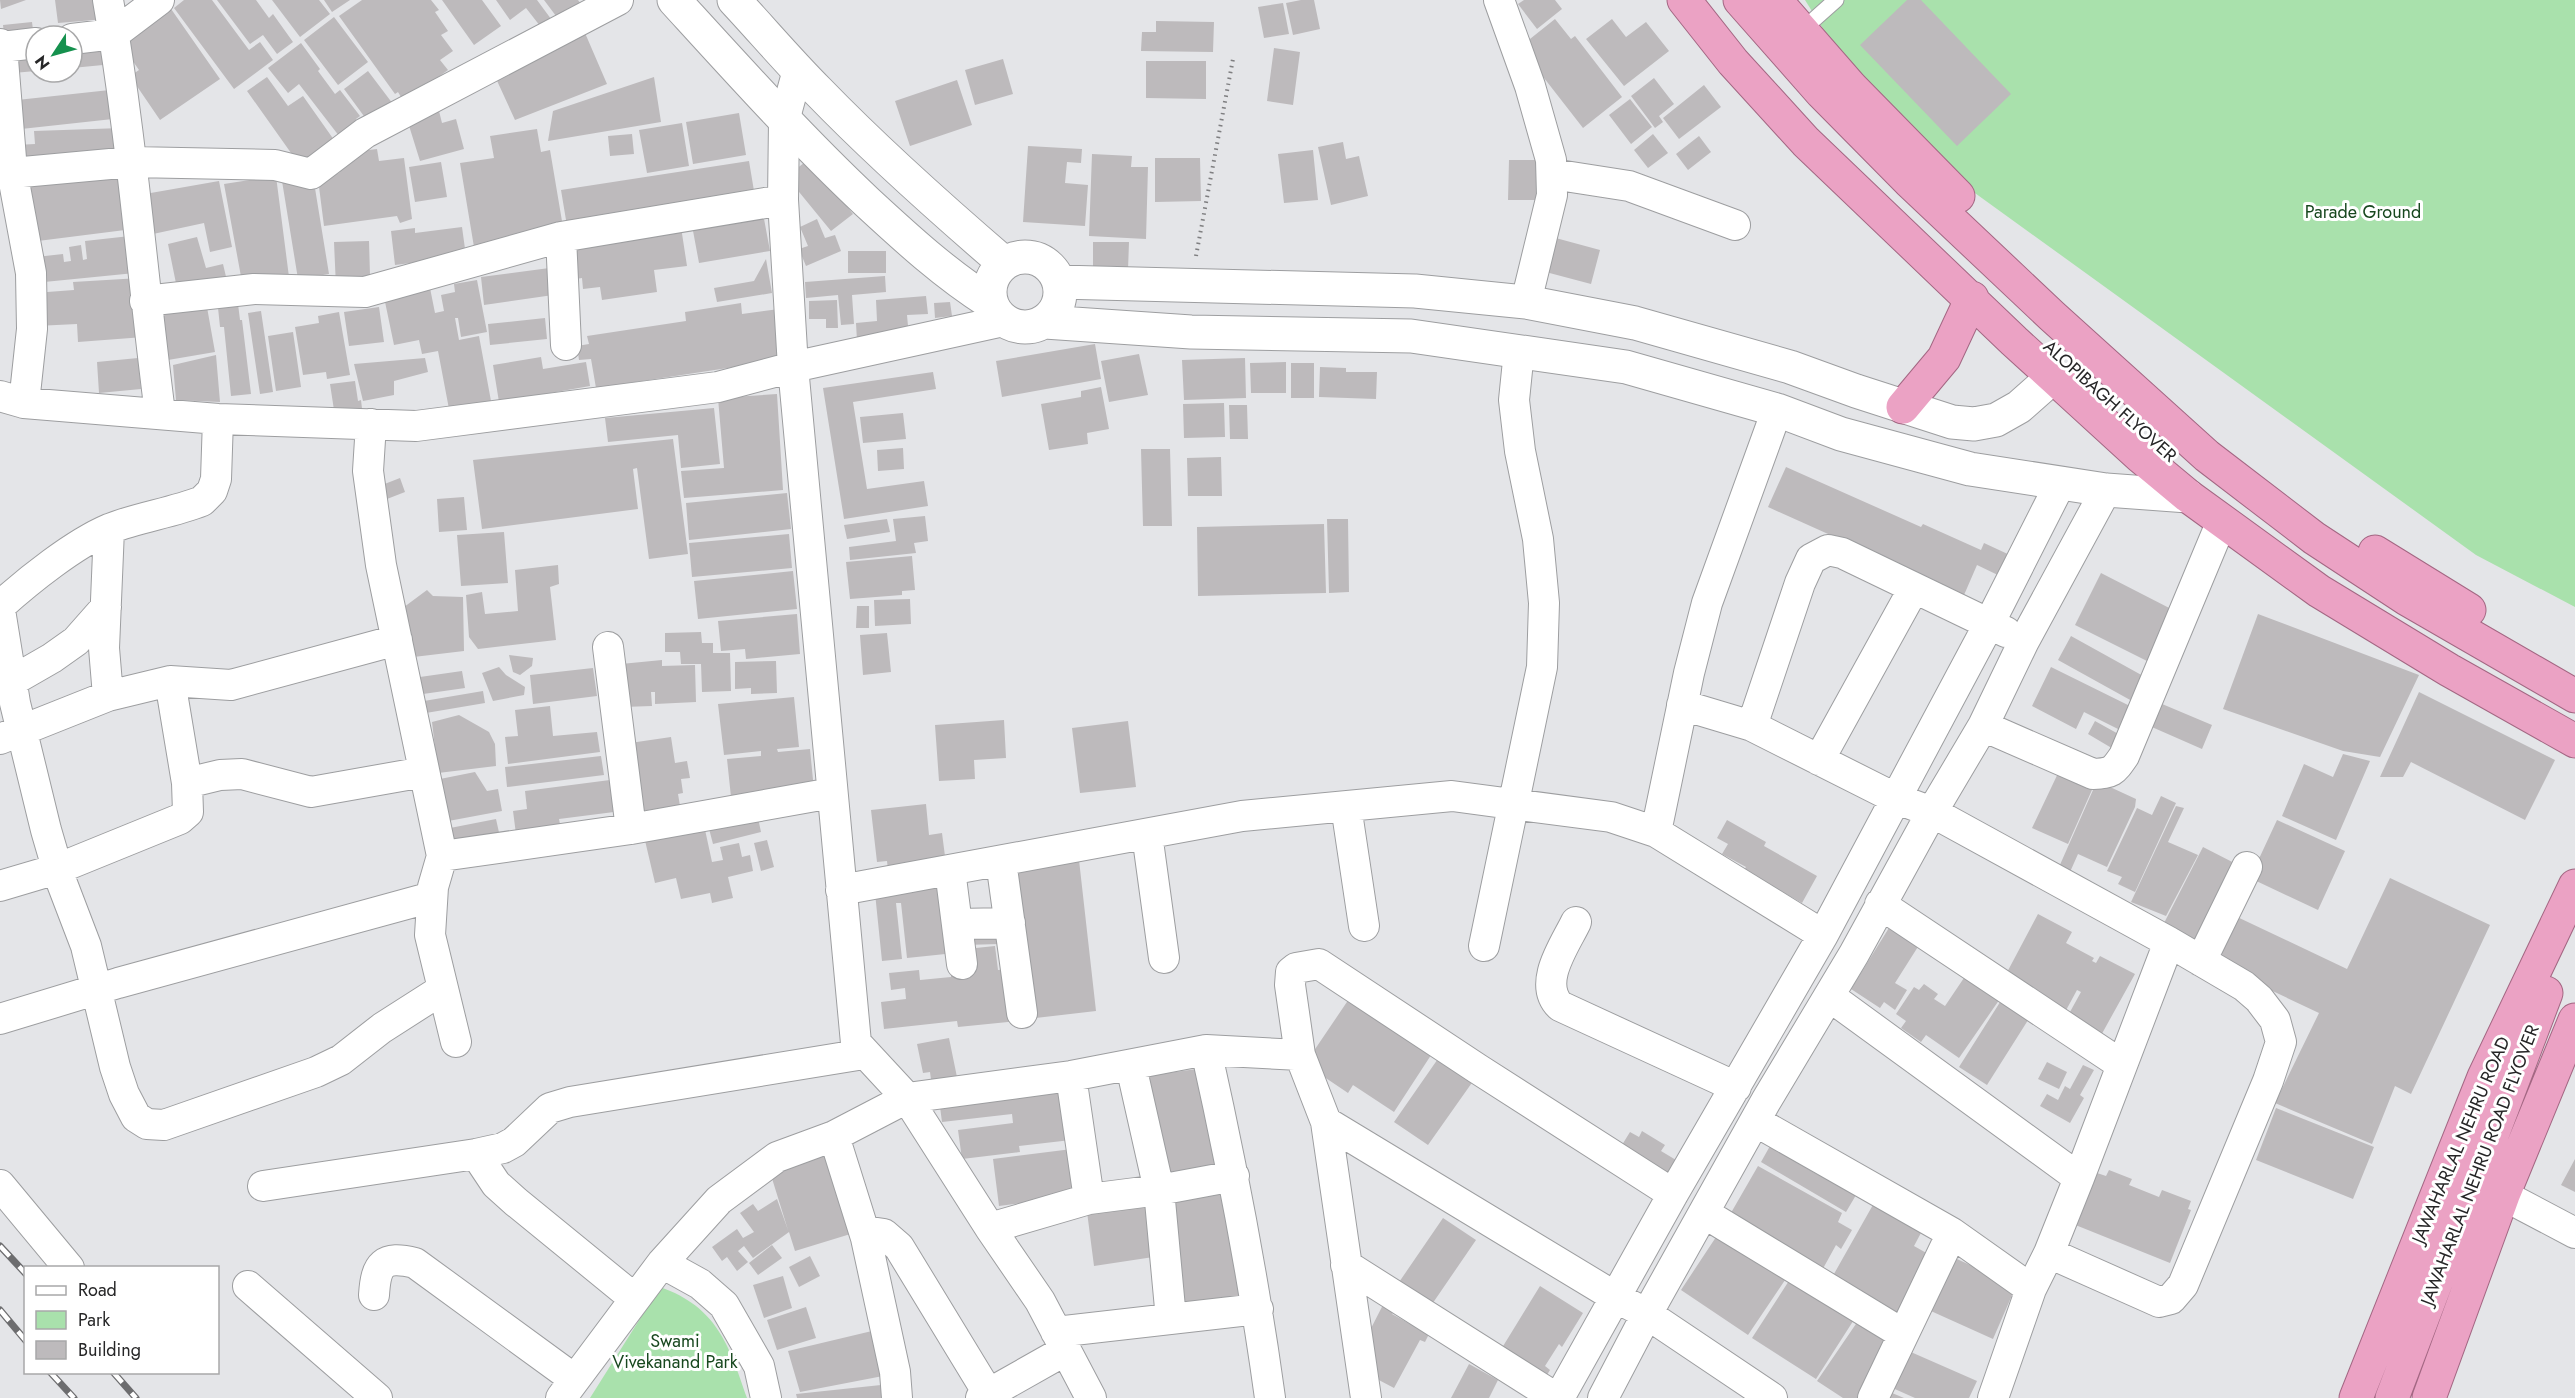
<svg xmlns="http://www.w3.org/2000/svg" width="2575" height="1398" viewBox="0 0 2575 1398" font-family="Jost,sans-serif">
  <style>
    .green { fill: #a9e1ac }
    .building { fill: #bdbabc }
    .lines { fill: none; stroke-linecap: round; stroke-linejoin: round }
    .service-casing { stroke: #9d9ea0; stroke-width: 17 }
    .minor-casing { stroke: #9d9ea0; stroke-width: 32 }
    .secondary-casing { stroke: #9d9ea0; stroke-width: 35 }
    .trunk-casing { stroke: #a36783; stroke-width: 35 }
    .path { stroke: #7f7f81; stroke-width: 4; stroke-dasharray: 1.5 4.5; stroke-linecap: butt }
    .service { stroke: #fff; stroke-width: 15 }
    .minor { stroke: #fff; stroke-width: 30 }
    .secondary { stroke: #fff; stroke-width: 33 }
    .trunk { stroke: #eba2c4; stroke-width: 33 }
    .rail-casing { stroke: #6d6d6f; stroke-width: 7 }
    .rail { stroke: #fff; stroke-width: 4.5; stroke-dasharray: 14; stroke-linecap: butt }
    .labels { text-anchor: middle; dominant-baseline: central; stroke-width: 6; stroke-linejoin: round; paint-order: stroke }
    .park-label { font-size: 18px; fill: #18481f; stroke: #fff }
    .street-label { font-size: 18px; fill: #262627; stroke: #fff }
  </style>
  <rect width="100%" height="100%" fill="#e4e5e8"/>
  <!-- green -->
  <path class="green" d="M1805,0H2575V607L2476,555L1885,128Z
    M660,1287C717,1307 729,1345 747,1398H590Z"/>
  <!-- building -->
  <path class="building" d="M0,0H26L1,9Z
    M55,0H104L106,19L58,23Z
    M184,0H212L249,50L260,42L273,60L234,89L174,8Z
    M217,0H256L269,18L273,14L293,42L277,54L263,35L250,44Z
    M272,0H319L330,14L300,37Z
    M324,0H350L332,12Z
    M362,0H431L439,10L435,12L448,31L441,35L453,51L440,60L448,70L404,102L398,92L395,94L339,16Z
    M442,0H482L501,26L474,45Z
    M496,0H537L554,23L544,31L526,8L510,20Z
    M544,0H578L581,4L559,20Z
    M1301,0H1314L1320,29L1293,35L1286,3Z
    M1524,0H1555L1562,9L1537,29L1518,4Z
    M1907,0H1921L2011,94L1957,146L1860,45Z
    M1283,3L1289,34L1264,38L1258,7Z
    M169,6L220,79L160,120L130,76L139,70L119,41Z
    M334,17L368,62L338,85L304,40Z
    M1555,19L1571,39L1575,36L1622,97L1583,128L1520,47Z
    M1612,19L1626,37L1646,22L1669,51L1624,86L1586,39Z
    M1156,21L1214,22L1213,52L1141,51L1142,32H1156Z
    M32,22L33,30L109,22L67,36L4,33L3,25Z
    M585,33L607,84L515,120L493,72Z
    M101,40L103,65L72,68V43Z
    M301,43L320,69L318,71L335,94L340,90L360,116L356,119L364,130L346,145L299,84L288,93L268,68Z
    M36,46V71L13,73L11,48Z
    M1274,48L1300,52L1293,105L1267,101Z
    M1003,59L1013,94L975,105L965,70Z
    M1146,61H1206V99L1146,98Z
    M368,71L396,108L372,127L344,89Z
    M267,77L288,106L303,96L339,147L309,168L301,156L296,160L247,91Z
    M654,77L661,122L548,141L553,111Z
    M1654,78L1674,104L1659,116L1663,122L1655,128L1631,96Z
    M957,80L972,125L910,146L895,101Z
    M1704,85L1721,107L1679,139L1663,118Z
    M119,89L122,118L12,130L8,101Z
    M1630,99L1652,127L1631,144L1609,115Z
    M438,107L442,123L456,119L464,149L420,161L406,116Z
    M739,113L746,155L693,164L686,122Z
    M682,123L689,166L647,173L639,130Z
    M122,128L123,161L17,169L16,145L35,144L34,131Z
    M537,129L541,152L550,150L564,233L474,247L460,163L494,158L490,136Z
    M632,134L634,154L610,156L608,136Z
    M1653,134L1668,153L1648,168L1634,150Z
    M1699,136L1711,152L1688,170L1676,154Z
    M1343,142L1346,159L1359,156L1368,196L1331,205L1318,147Z
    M1028,146L1082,149L1081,163L1067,162L1065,183L1088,185L1085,226L1023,222Z
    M377,149L379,161L404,158L412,219L400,223L397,216L324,226L318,179L339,173L352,152Z
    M1313,150L1318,200L1284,203L1278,154Z
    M1092,154L1132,156L1131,167H1148L1146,239L1089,236Z
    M1155,158H1200L1201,201L1155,202Z
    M809,159L853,214L831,231L795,187L799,184L791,173Z
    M1509,160H1542V200H1508Z
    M749,161L756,203L568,232L561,190Z
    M441,162L447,197L415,202L409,167Z
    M116,166L125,230L30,242L21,178Z
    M276,176L289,277L242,282L224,184Z
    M313,176L329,274L298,279L282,181Z
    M219,181L232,247L210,252L204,223L153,234L145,194Z
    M762,208L770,251L699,263L691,220Z
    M817,219L825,238L835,235L841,251L806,266L799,249L808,246L800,227Z
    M462,227L466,256L395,265L391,231L415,228V233Z
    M681,227L687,266L654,270L657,292L602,300L600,287L583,289L582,278L570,280L565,243Z
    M130,236L135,273L34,283L36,257L63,254L64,262L71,261L69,247L81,245L83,260L87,259L85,241Z
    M197,237L206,268L223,264L228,285L179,298L168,244Z
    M1552,237L1600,250L1591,284L1542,271Z
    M369,241L370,275L383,274L336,287L334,242Z
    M1093,242H1129L1128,270L1093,269Z
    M848,251H886V273H848Z
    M766,259L772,293L717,302L714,288L754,281Z
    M557,267L560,294L484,305L481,277Z
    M885,276L886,292L852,295L854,324L841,325L838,295L806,298L805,282Z
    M140,278L144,337L78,342L77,324L36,326L34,293L74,290L73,282Z
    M477,280L487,332L461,337L458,318H455L459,340L479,336L491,401L449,409L438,351L422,354L419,340L394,345L384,297L430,288L435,313L444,311L441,295L455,292L454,284Z
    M205,296L215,352L168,360L158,306Z
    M237,296L240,320H242L251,394L231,396L224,327H220L217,298Z
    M926,296L928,314L907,315L909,337L857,341L856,323L877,321L876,300Z
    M837,300L838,328H826V319H809V301Z
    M950,302L952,316L935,318L934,303Z
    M741,303L742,314L779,309L787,359L596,388L591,359L579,360L577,346L589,344L587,336L686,321L685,312Z
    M379,307L384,342L349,346L344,312Z
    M261,311L273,392L260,394L248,313Z
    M339,312L350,375L327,379L326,372L303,375L295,327L319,323L318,316Z
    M545,318L547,339L490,345L488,324Z
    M293,332L301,387L276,391L268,336Z
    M1095,344L1101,379L1002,397L996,361Z
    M1139,354L1148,395L1109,402L1101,361Z
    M216,355L220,402L176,400L173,365Z
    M541,357L543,369L586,362L590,386L499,402L493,365Z
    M138,358L141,389L99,393L97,362Z
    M425,358L428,372L394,381V395L363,401L354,364Z
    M1245,358L1246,398L1184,400L1182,360Z
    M1286,362V393H1251L1250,363Z
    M1291,363H1314V398H1291Z
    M1320,367L1346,368V372H1377L1376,399L1319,397Z
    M933,372L936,389L853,402L867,489L924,481L928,506L844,519L823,388Z
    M355,381L358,401L361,400L363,417L334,410L330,384Z
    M1101,387L1109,429L1087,433L1088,444L1049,450L1041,404L1081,397V391Z
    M777,394L783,490L684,498L681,471L724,468L718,398Z
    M1224,403L1225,437L1184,438L1183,404Z
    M1229,405H1247L1248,439H1230Z
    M714,408L720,464L681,468L678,435L608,442L605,418Z
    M903,413L906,439L863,443L860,417Z
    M673,439L688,554L649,559L637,468L633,469L638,509L482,529L473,460Z
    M903,448L904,469L878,471L877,450Z
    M1141,449H1170L1172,526H1143Z
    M1221,457L1222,496H1188L1187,458Z
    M1786,467L1921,527L1923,524L1981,550L1984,543L2012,556L2002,577L1977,565L1964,595L1768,507Z
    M400,478L405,492L387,499L382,485Z
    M787,493L791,529L689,540L686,503Z
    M464,497L467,530L439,532L437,499Z
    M925,516L928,541L914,543L916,553L850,560L849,547L896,541L893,519Z
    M887,519L890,532L847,539L844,525Z
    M1327,519H1348L1349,592L1329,593Z
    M1324,524L1326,593L1198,596L1197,527Z
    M504,532L508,583L461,586L457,535Z
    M789,534L792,568L692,577L689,543Z
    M912,556L915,590L902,591V595L850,599L846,562Z
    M558,565L559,584L550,587L556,640L478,649L469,637L466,595L482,592L485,614L518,611L515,570Z
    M793,571L797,609L698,619L694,581Z
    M2101,573L2179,613L2153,664L2075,625Z
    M427,590L433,596L463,597L464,651L405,658L396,613Z
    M910,599L911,624L875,626L874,600Z
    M857,606H869V628H856Z
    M797,614L800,654L746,659L745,649L721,651L718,621Z
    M2258,614L2419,675L2380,757L2343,751L2223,709Z
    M701,632L702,643H713V653H730L731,691L702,692L701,664H681L680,652H665V633Z
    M887,633L891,672L863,675L860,635Z
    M2071,636L2145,677L2132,701L2058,660Z
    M509,655L533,658L532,666L520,675L513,672Z
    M662,660V666L695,665L696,702L655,704V692H651L652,706L623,707L621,664Z
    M776,661L777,693L751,694V688L735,689V662Z
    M499,667L506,675L525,687L524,695L493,701L482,673Z
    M2051,667L2134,708L2122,731L2084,712L2076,729L2032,706Z
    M593,668L597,696L533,704L530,675Z
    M462,671L465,688L423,694L420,677Z
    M483,691L485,703L420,714L418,702Z
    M2419,692L2555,760L2525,820L2411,762L2403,777H2380Z
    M794,697L799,747L777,749L778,752L810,749L814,790L731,797L727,759L761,756V751L724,755L718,704Z
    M2155,701L2212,725L2202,749L2145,724Z
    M550,706L553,736L597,732L600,752L508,764L505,737L518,736L515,710Z
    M459,715L489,732L495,744L496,766L438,773L432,722Z
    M1004,720L1006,758L974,760L975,779L939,781L935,725Z
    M1128,721L1136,787L1080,793L1072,728Z
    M2095,721L2122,736L2115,750L2088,734Z
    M671,737L675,763L687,761L690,778L681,779L683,793L678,794L680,806L640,811L630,743Z
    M2343,754L2370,761L2336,840L2282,816L2304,764L2333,777Z
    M601,756L604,775L507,787L505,767Z
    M2061,767L2095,783L2068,844L2032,828Z
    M475,772L487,791L498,789L502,811L443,822L435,780Z
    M610,780L614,812L559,819L561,829L516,834L513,811L527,809L525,791Z
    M2097,781L2136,799L2135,807L2107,867L2078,854L2070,872L2059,867Z
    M2161,796L2176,803L2135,892L2118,884L2122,877L2107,871L2137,808L2152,815Z
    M926,804L929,835L942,833L946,864L888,870L887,861L877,862L871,810Z
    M2176,806L2184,808L2168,842L2198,855L2166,916L2131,902Z
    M758,818L761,832L713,844L707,821Z
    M496,819L500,837L449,847L445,829Z
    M1727,820L1766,842L1764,846L1817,876L1802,903L1744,870L1746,867L1722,854L1728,844L1717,838Z
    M2277,820L2345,851L2318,910L2250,878Z
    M704,825L712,862L723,860L720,847L739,843L742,857L750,855L753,871L728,877L733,898L712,903L710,893L681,899L676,878L655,883L643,832Z
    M767,840L774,867L761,871L754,843Z
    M2203,847L2244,868L2203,948L2162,927Z
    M1079,860L1096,1011L1027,1019L1010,868Z
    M2390,878L2490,925L2411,1094L2395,1086L2372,1144L2275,1103L2319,1013L2211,962L2233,915L2347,969Z
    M947,882L955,953L907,958L901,903H896L902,959L882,961L875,893Z
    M2038,914L2072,932L2066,943L2094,958L2092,961L2096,963L2100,956L2135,974L2099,1039L2065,1021L2081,992L2077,990L2064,1014L2004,978Z
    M1892,923L1921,942L1895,983L1907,990L1895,1010L1884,1002L1880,1008L1851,989Z
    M1000,931V944L964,945V933Z
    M995,946L998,970L1012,969L1018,1021L958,1027L957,1021L884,1029L881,1002L906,999L905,988L891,990L889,973L919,970L920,980L951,977V973L966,949Z
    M1970,969L2004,993L1959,1058L1926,1035L1921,1042L1901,1028L1906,1021L1896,1014L1914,987L1919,990L1924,984L1938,994L1934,999L1945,1006Z
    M1353,993L1435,1049L1394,1112L1353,1085L1348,1093L1305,1064Z
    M2002,999L2030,1017L1987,1085L1959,1067Z
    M949,1038L958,1082L932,1087L930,1072L923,1073L917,1044Z
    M1442,1053L1476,1077L1428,1145L1394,1122Z
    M2047,1062L2067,1072L2059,1089L2038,1079Z
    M2083,1065L2094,1070L2080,1095L2084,1098L2070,1123L2040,1106L2047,1094L2058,1100L2065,1086L2070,1089Z
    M1204,1068L1219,1172L1161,1180L1146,1076Z
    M1063,1085L1071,1140L1019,1146L1020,1152L962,1159L958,1130L1013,1123L1012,1114L942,1122L939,1099Z
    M2276,1108L2374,1147L2353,1199L2256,1160Z
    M1642,1131L1665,1145L1661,1151L1676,1160L1663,1181L1617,1153L1630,1132L1639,1137Z
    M832,1146L857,1232L795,1251L789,1232L753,1258L744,1246L738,1251L748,1262L737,1271L727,1257L722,1261L712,1247L737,1229L743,1238L754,1232L740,1213L753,1204L758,1211L777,1199L788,1230L770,1172Z
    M1770,1146L1818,1175L1822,1168L1859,1190L1846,1212L1761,1162Z
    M1072,1149L1078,1196L999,1206L993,1159Z
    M2575,1159V1192L2561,1185Z
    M1758,1166L1842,1213L1838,1222L1852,1230L1841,1249L1836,1245L1820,1274L1728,1218Z
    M2109,1170L2132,1179L2129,1185L2159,1197L2162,1190L2191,1201L2188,1209L2191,1210L2170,1263L2073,1224L2094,1172L2106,1176Z
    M1230,1191L1244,1298L1180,1306L1166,1199Z
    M1151,1195L1160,1256L1094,1266L1086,1204Z
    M1874,1203L1922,1231L1914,1246L1937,1259L1901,1322L1830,1281Z
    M1443,1218L1476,1240L1426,1313L1393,1291Z
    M1720,1231L1787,1277L1748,1335L1681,1290Z
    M772,1245L782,1258L758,1275L749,1263Z
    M1946,1254L2016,1286L1993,1339L1922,1307Z
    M810,1256L820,1276L799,1287L789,1267Z
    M1794,1273L1857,1315L1816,1379L1752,1338Z
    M783,1276L792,1308L764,1318L753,1285Z
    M1540,1286L1583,1313L1562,1347L1559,1344L1545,1366L1550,1370L1542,1383L1497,1356Z
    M1385,1301L1397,1307L1392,1314L1410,1324L1414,1316L1433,1326L1425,1342L1420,1340L1394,1388L1358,1369L1366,1338Z
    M806,1307L816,1338L777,1350L767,1320Z
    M1860,1318L1896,1339L1865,1398H1843L1817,1381Z
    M872,1331L883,1376L800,1392L788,1351Z
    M1904,1349L1977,1381L1969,1398H1915L1888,1386Z
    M1469,1364L1498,1380L1489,1398H1451Z
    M881,1385L883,1398H797L796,1394Z
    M1885,1390L1904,1398H1881Z"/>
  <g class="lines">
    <!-- service casing -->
    <g class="service-casing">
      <path id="service" d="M1800,32L1836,0"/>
    </g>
    <!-- minor casing -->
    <g class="minor-casing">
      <path id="minor" d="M108,0C132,137 142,275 160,413
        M1499,0L1530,86L1551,160L1552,195L1526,302
        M72,39L114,34L159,0
        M0,44L2,47L12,171L31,273L32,329L24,403
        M2,47L36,43
        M798,70L784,121L783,200L793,367L856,1043L907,1098L990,1228L1040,1301L1091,1398
        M0,174L132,162L275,165L311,174L365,133L618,0
        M1552,174L1629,186L1735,225
        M561,237L566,345
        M145,301L254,289L365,292L561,237L783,200
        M0,396L24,403L218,419L416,426L718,387L793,367L1003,321
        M371,424L368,471L381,565L442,856L433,887L430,935L456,1042
        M0,606C29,580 74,544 109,529C139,517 172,513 202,501L212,491L216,479L218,419
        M0,610L15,703L46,830L60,878L86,946L115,1067L124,1094L136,1117L147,1124L164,1125L316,1072L341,1060L382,1028L443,989
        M608,647L631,829
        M12,681L52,658L76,641L106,607
        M108,696L104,648L109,529
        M1682,705L1752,726L1897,799L1932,812L2169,942L2244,986L2259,999L2275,1020L2281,1042L2268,1081L2183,1285L2171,1299L2159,1302L2049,1253
        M1752,726L1800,583L1811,559L1828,550L1842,553L2006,632
        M1983,726L2093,774C2112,773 2113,772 2124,756L2222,521
        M0,739L108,696L170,681L231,685L397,640
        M1819,760L1914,588
        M187,783L220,775L242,774L311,792L424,772
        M1346,806L1364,926
        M1656,832L1689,673L1707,603L1777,410
        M1147,834L1164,958
        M442,856L631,829L832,793
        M1001,861L1022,1013
        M950,870L962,964
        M0,886L57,869L180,819L188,812L187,783L170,681
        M841,890L1242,816L1452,796L1611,817L1656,832L1823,935
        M1880,904L2122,1065
        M1576,922C1565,945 1537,983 1560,1006L1736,1087
        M957,924L1010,923
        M1484,946L1542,667L1544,603L1538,539L1520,451L1514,400L1519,351
        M2201,961L2247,867
        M1829,996L2079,1178
        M0,1019L118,983L432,897
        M1206,1050C1232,1166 1254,1281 1270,1398
        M1300,1055L1290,985L1291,972L1296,968L1319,964L1478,1069L1673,1194
        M1131,1066L1159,1190L1171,1319
        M1071,1076L1089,1199
        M1755,1121L1952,1233L2031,1289
        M1326,1122L1617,1298L1647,1314L1772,1398
        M834,1136L866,1238L895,1372L897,1398
        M476,1154L496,1184L516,1202L635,1299
        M0,1185L69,1268
        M263,1186L476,1154L503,1148L514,1142L550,1108L570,1102L864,1054
        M2503,1195L2575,1233
        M1704,1213L1903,1334
        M990,1228L1089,1199L1159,1190L1234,1176
        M864,1231L884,1234L899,1247L991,1398
        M662,1263L700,1284L724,1305L759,1366L766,1398
        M1346,1265L1556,1398
        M248,1286L377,1398
        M374,1295C376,1264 383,1255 415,1263L574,1379
        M1056,1332L1258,1309
        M561,1398L662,1263L719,1200L777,1157L834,1136L907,1098L1071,1076L1206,1050L1300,1055L1326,1122L1366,1398
        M981,1398L1066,1350
        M1559,1398L1673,1194L1823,935L1989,624L2061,482
        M1603,1398L1647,1314L1766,1101L1854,954L1932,812L1983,726L2024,641L2106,490
        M1873,1398L1952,1233
        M1993,1398L2031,1289L2049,1253L2079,1178L2169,942"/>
    </g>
    <!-- secondary casing -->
    <g class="secondary-casing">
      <path id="secondary" d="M674,0C737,69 799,138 867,202C906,238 945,274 991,303
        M734,0C762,30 789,62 818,91C877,152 940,208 1004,263
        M990 292a35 35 0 1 1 70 0a35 35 0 1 1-70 0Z
        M1059,282L1415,291L1526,302L1635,323L1790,367L1856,391L1952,422L1974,424L1996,420L2019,407L2053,377
        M1045,322L1191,332L1411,336L1626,367L1777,410L1841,434L1970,469L2106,490L2188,496"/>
    </g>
    <!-- trunk casing -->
    <g class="trunk-casing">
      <path id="trunk" d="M1684,0L1733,62L1806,142L2014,341L2140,456L2188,496L2319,591L2449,670L2575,741
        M1740,0L1822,93L1909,181L2052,316L2207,456L2314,538L2407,599L2575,696
        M1775,0L1851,87L1958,196
        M1903,407L1944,358L1972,298
        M2375,552L2469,610
        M2356,1398L2484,1077L2575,886
        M2392,1398L2546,993
        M2429,1398L2503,1195L2575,1020"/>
    </g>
    <!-- path -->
    <path class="path" d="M1196,256L1233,59"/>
    <!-- service -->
    <use href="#service" class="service"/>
    <!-- minor -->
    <use href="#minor" class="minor"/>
    <!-- secondary -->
    <use href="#secondary" class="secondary"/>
    <!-- trunk -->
    <use href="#trunk" class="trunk"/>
    <!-- rail casing -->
    <g class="rail-casing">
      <path id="rail" d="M0,1246L26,1274
        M0,1310L26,1341
        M50,1372L74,1398
        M113,1372L136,1398"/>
    </g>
    <!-- rail -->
    <use href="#rail" class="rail"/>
  </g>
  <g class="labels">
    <!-- park labels -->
    <g class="park-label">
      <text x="2363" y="212">Parade Ground</text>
      <text x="675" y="1341">Swami<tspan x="675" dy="21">Vivekanand Park</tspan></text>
    </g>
    <!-- street labels -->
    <g class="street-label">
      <text transform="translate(2110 401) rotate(42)">ALOPIBAGH FLYOVER</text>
      <text transform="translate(2461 1140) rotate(-67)">JAWAHARLAL NEHRU ROAD</text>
      <text transform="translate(2480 1165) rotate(-69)">JAWAHARLAL NEHRU ROAD FLYOVER</text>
    </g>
  </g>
  <!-- legend -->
  <rect x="24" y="1266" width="195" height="108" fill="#ffffff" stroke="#a8a8a9" stroke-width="1.5"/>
  <rect x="36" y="1286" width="30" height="9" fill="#ffffff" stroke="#a8a8a9" stroke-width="1.5"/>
  <text x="78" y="1296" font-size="18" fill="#262627">Road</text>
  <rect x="36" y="1311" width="30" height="18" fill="#a9e1ac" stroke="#a8a8a9" stroke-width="1.5"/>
  <text x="78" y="1326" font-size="18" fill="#262627">Park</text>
  <rect x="36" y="1341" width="30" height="18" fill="#bdbabc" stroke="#a8a8a9" stroke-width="1.5"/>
  <text x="78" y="1356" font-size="18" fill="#262627">Building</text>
  <!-- north arrow -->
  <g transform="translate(54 54) rotate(234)"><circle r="28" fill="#ffffff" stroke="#a8a8a9" stroke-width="1.5"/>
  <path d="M0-4.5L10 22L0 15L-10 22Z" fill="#15914e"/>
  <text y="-9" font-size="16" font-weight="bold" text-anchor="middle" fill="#262627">N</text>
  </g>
</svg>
